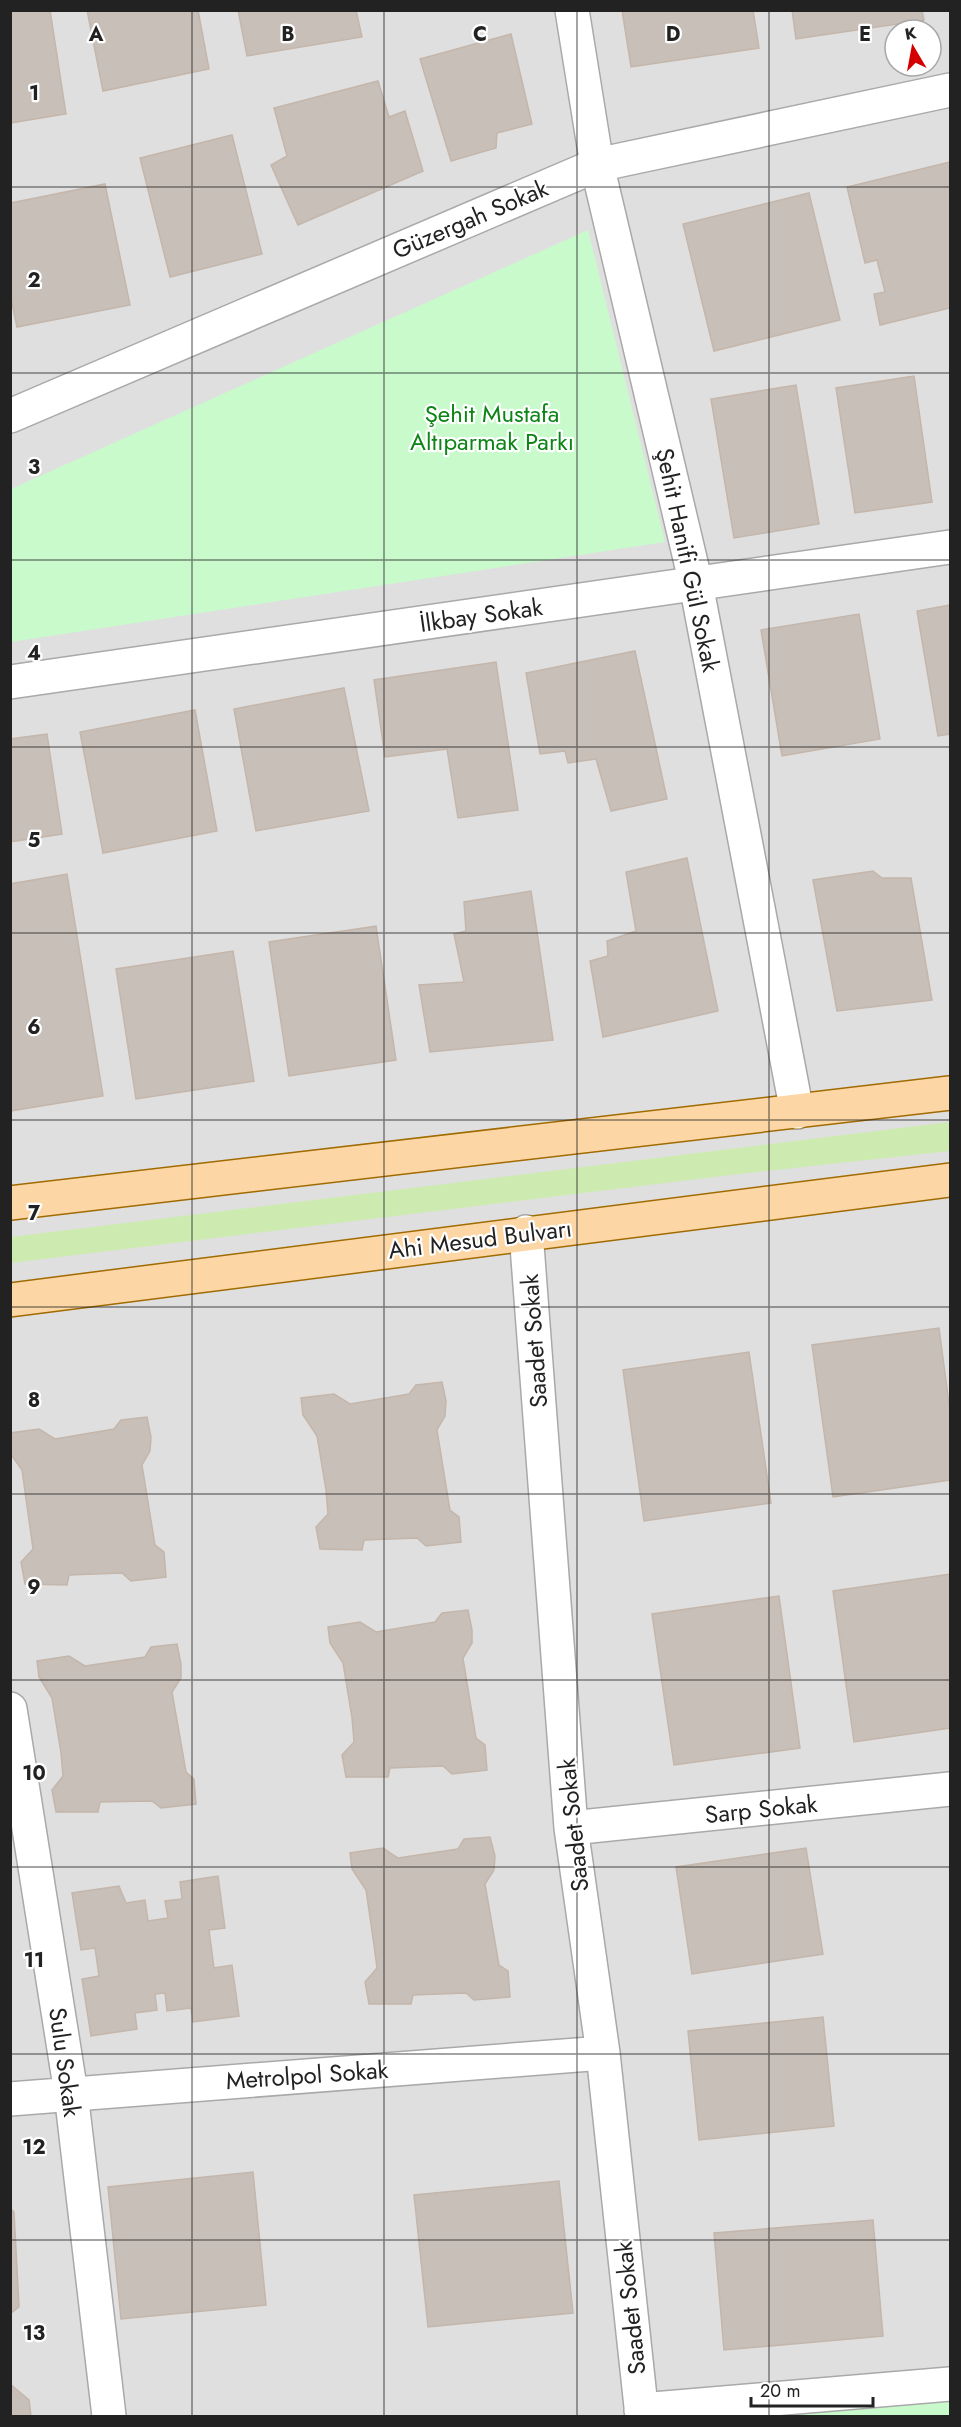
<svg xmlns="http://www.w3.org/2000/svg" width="961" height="2427" viewBox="0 0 961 2427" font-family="Jost,sans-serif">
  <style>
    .residential { fill: #e0dfdf; fill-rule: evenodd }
    .grass { fill: #cdebb0 }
    .park { fill: #c8facc }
    .building { fill: #c7bfb8; stroke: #c4b6ab; stroke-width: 1.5 }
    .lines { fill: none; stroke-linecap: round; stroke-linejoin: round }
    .minor-casing { stroke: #a9a9a9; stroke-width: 36 }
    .major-casing { stroke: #a06b00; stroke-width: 36 }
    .minor { stroke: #fff; stroke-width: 33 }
    .major { stroke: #fcd6a4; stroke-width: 33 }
    .grid { fill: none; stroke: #222; stroke-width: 1.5; stroke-opacity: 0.55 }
    .labels { text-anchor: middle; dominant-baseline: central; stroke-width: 4.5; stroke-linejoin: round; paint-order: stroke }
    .street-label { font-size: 24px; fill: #222; stroke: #fff }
    .park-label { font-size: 24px; fill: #0c8416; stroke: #fff }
    .grid-label { font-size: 20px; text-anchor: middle; font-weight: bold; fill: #222; stroke: #fff; stroke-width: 4.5; stroke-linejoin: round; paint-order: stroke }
  </style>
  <rect width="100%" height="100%" fill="#f2efe9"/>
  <!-- residential -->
  <path class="residential" d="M11,11H950V2416H11ZM895,30H931V66H895Z"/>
  <!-- grass -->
  <path class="grass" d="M950,1122V1151L739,1174L11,1263V1237Z"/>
  <!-- park -->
  <path class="park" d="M588,230L665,542L11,642V489Z
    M950,2401V2416H777Z"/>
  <!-- building -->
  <path class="building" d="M10,10H50L66,114L10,123Z
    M87,10H198L209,69L103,91Z
    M238,10H356L362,37L247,56Z
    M622,10H753L759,48L631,67Z
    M792,10H922L924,20L796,39Z
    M511,34L532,124L497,133L496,148L451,161L420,59Z
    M378,81L389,117L405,111L423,171L298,225L271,165L287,156L274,108Z
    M232,135L262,254L170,277L140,158Z
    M950,162V308L880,325L874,294L885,292L877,260L865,263L847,187Z
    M105,184L130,305L17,327L10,294V203Z
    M809,193L840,320L714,351L683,224Z
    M914,376L932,502L855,513L836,388Z
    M796,385L819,524L734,538L711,399Z
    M950,605V734L938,736L917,611Z
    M859,614L880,739L782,756L761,630Z
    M635,651L667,799L611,811L596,759L568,763L565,751L540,754L526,673Z
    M496,662L518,810L458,818L447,749L385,757L374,680Z
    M344,688L369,811L256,831L234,709Z
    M195,710L217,831L103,853L80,732Z
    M47,734L62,834L10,842V739Z
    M687,858L718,1011L603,1037L590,961L608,956L607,941L636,931L626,872Z
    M873,871L882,878H911L932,1000L837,1011L813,880Z
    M67,874L103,1096L10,1111V884Z
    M531,891L553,1040L430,1052L419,985L464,982L454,934L466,931L464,902Z
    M376,926L396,1060L289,1076L269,942Z
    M233,951L254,1081L136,1099L116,969Z
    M939,1328L950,1411V1480L833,1497L812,1345Z
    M749,1352L771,1503L644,1521L623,1370Z
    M442,1382L446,1401L445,1416L437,1430L450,1510L459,1517L461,1542L426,1546L417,1538L364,1540L362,1550L320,1549L316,1527L328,1514L326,1490L317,1436L303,1415L301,1398L334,1394L350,1404L409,1394L416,1385Z
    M147,1417L151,1437L150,1451L142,1465L155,1545L164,1552L166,1577L131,1581L122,1573L69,1575L67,1585L25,1584L21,1562L33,1549L22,1470L10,1453V1433L39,1429L55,1439L114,1429L121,1420Z
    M950,1574V1728L854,1742L833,1591Z
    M779,1596L800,1748L674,1765L652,1614Z
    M468,1610L472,1630V1643L463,1658L476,1738L485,1745L487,1770L452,1774L443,1766L390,1768L388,1777H346L342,1755L354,1742L352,1718L343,1663L330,1643L328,1627L360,1622L376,1632L435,1622L442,1613Z
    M177,1644L181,1664V1678L172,1692L186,1772L194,1779L196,1804L161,1808L152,1801L100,1802L98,1812H56L52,1790L63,1776L61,1753L52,1698L39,1677L37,1661L69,1656L85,1666L145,1657L151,1647Z
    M490,1837L495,1856L494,1870L485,1884L499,1965L508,1971L510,1997L474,2000L466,1993L413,1995L411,2004H369L365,1982L377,1968L374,1945L366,1890L352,1869L350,1853L383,1848L398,1858L458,1849L464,1839Z
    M806,1848L823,1954L692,1974L676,1867Z
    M218,1876L225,1928L209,1930L214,1968L232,1965L239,2016L193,2022L191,2008L167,2011L165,1993L155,1994L157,2010L135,2013L137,2029L91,2036L82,1979L99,1976L95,1948L81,1950L72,1893L119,1886L126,1903L145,1900L148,1921L168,1918L165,1901L182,1899L180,1882Z
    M823,2017L834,2126L699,2140L688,2031Z
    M253,2172L266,2305L121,2319L108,2187Z
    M559,2181L573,2313L428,2327L414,2195Z
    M10,2208L14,2212L19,2307L10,2314Z
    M873,2220L883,2336L724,2350L714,2233Z
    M10,2384L29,2400L31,2416H10Z"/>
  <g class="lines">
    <!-- minor casing -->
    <g class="minor-casing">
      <path id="minor" d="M572,10L597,165L696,584L797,1112
        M10,416L597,165L950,90
        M10,682L950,547
        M526,1232L571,1828L603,2053L642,2416
        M10,1709L71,2093L109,2416
        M571,1828L950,1789
        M10,2099L603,2053
        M641,2410L950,2384"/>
    </g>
    <!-- major casing -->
    <g class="major-casing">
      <path id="major" d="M10,1203L950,1093
        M10,1300L950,1180"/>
    </g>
    <!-- minor -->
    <use href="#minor" class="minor"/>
    <!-- major -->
    <use href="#major" class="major"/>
  </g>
  <!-- grid -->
  <path class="grid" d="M192,10V2416M384,10V2416M577,10V2416M769,10V2416M10,187H950M10,373H950M10,560H950M10,747H950M10,933H950M10,1120H950M10,1307H950M10,1494H950M10,1680H950M10,1867H950M10,2054H950M10,2240H950"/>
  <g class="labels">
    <!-- street labels -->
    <g class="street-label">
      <text transform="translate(470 219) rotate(-23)">Güzergah Sokak</text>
      <text transform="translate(688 560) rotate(78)">Şehit Hanifi Gül Sokak</text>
      <text transform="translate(481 615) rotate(-8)">İlkbay Sokak</text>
      <text transform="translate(480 1239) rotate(-7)">Ahi Mesud Bulvarı</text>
      <text transform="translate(534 1341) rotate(-94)">Saadet Sokak</text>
      <text transform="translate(761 1809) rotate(-6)">Sarp Sokak</text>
      <text transform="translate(573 1825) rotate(-96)">Saadet Sokak</text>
      <text transform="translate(65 2062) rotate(82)">Sulu Sokak</text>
      <text transform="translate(307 2075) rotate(-4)">Metrolpol Sokak</text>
      <text transform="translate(630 2308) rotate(-96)">Saadet Sokak</text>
    </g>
    <!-- park labels -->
    <g class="park-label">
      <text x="492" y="413">Şehit Mustafa<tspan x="492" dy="28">Altıparmak Parkı</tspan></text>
    </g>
  </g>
  <g class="grid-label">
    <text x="96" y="41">A</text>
    <text x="288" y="41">B</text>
    <text x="480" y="41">C</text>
    <text x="673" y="41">D</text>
    <text x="865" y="41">E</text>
    <text x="34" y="100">1</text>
    <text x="34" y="287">2</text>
    <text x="34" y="474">3</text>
    <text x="34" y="660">4</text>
    <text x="34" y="847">5</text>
    <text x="34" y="1034">6</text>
    <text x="34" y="1220">7</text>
    <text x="34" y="1407">8</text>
    <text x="34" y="1594">9</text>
    <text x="34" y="1780">10</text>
    <text x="34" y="1967">11</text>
    <text x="34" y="2154">12</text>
    <text x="34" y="2340">13</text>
  </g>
  <!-- border -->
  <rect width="961" height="2427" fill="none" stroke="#222222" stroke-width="24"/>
  <!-- north arrow -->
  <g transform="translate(913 48) rotate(350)"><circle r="28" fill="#ffffff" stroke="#a7a7a7" stroke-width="1.5"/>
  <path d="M0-4.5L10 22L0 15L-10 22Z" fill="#d40000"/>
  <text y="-9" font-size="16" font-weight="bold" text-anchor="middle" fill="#222222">K</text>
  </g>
  <!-- scale -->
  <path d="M751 2397v9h122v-9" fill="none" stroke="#222222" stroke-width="3"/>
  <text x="760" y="2397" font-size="18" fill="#222222" stroke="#ffffff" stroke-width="4.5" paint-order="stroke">20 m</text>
</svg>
